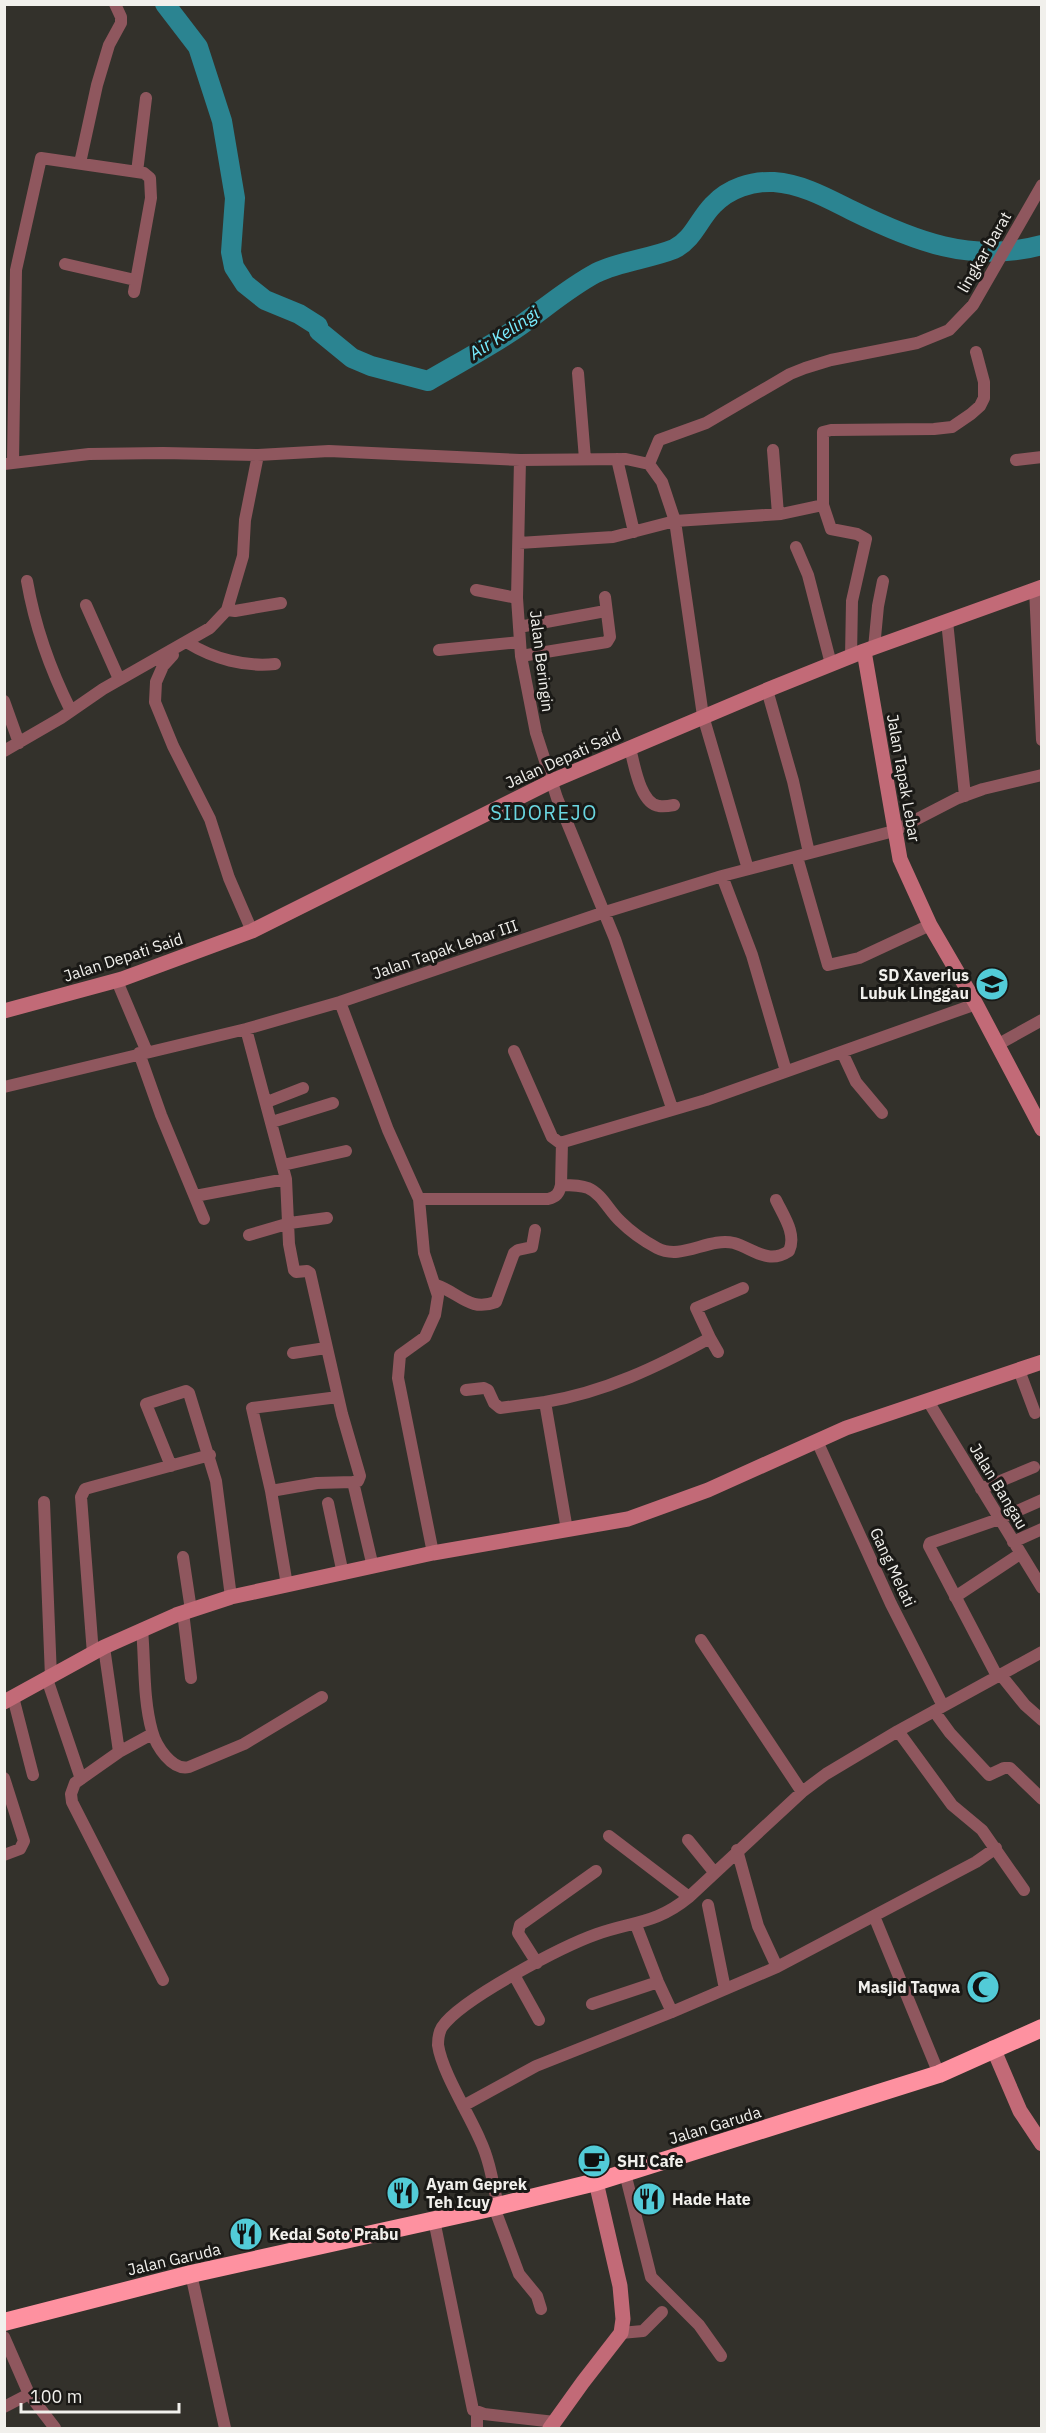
<svg xmlns="http://www.w3.org/2000/svg" width="1046" height="2433" viewBox="0 0 1046 2433" font-family="'IBM Plex Sans',sans-serif">
  <style>
    .lines { fill: none; stroke-linecap: round; stroke-linejoin: round }
    .river { stroke: #2b8491; stroke-width: 20 }
    .street { stroke: #8f575e; stroke-width: 12 }
    .secondary { stroke: #c26a77; stroke-width: 15 }
    .highway { stroke: #fe91a0; stroke-width: 18 }
    .labels { text-anchor: middle; dominant-baseline: central; stroke-width: 6; stroke-linejoin: round; paint-order: stroke }
    .street-label { font-size: 16px; fill: #f1f0ec; stroke: #1a1916 }
    .poi-label { font-size: 16px; font-weight: bold; fill: #f1f0ec; stroke: #1a1916; text-anchor: start }
    .water-label { font-size: 18px; font-style: italic; fill: #78ecfe; stroke: #1a1916 }
    .quarter-label { font-size: 20px; letter-spacing: 1.5px; fill: #6ad6e0; stroke: #1a1916 }
  </style>
  <rect width="100%" height="100%" fill="#33312b"/>
  <g class="lines">
    <!-- river -->
    <path class="river" d="M165,4L198,47L222,121L235,198L231,252L234,267L245,284L265,300L299,314L318,326L319,331L352,358L371,366L428,381C457,364 487,348 514,330C542,311 566,289 596,273C620,261 649,259 674,249C693,240 699,219 713,205C729,188 752,181 774,182C802,184 827,198 851,210C914,241 971,264 1042,245"/>
    <!-- street -->
    <path class="street" d="M80,163L97,85L109,45L121,23V17L115,4
      M137,172L146,98
      M65,264L135,280
      M578,373L585,459
      M773,450L778,514
      M617,459L634,532
      M520,460L517,598L521,656L536,733L557,798L615,939L672,1108
      M1016,460L1042,457
      M13,462L16,270L41,158L144,173L150,178L151,198L134,292
      M4,464L89,454L163,453L258,455L329,451L520,460L626,459L649,464L662,482L675,521L703,716L748,869
      M649,464L659,440L706,423L790,374L805,368L831,360L917,343L949,330L973,305L1042,185
      M823,505L831,529L857,534L866,539L852,601L851,657
      M519,543L613,537L675,521L781,514L823,505V432L831,430L934,429L952,427L971,414L980,406L984,398V382L976,352
      M796,547L808,575L831,664
      M27,581C35,627 50,669 71,711
      M1035,589L1042,740
      M476,590L517,598
      M86,605L119,679
      M227,610L235,611L281,603
      M947,621L965,796
      M519,627L600,612
      M188,643C214,659 245,667 275,664
      M874,648L878,606L883,581
      M439,650L520,642
      M173,655L163,666L156,682L155,702L173,746L210,819L229,878L252,931
      M521,656L607,642L610,637L605,597
      M767,690L793,781L809,853
      M4,701L19,743
      M630,748C634,763 640,804 659,806C664,807 669,806 674,805
      M4,751L61,718L103,689L210,628L227,610L243,556L245,520L258,455
      M797,857L828,965L859,958L930,925
      M722,876L752,955L786,1071
      M117,981L147,1052
      M340,1002L388,1130L419,1199L424,1253L438,1296L435,1315L425,1337L400,1355L398,1378L433,1553
      M246,1029L286,1179L289,1244L294,1270L296,1272L307,1271L310,1273L342,1414L360,1476L358,1481L353,1482L317,1483L271,1491L287,1585
      M997,1045L1042,1020
      M514,1051L552,1137L560,1143L706,1100L976,1004
      M842,1052L856,1082L882,1113
      M139,1053L161,1115L204,1219
      M4,1087L246,1029L340,1002L602,913L722,876L894,831L958,798L983,789L1042,775
      M267,1102L303,1088
      M272,1122L333,1103
      M283,1165L346,1151
      M561,1185C570,1185 580,1185 588,1188C602,1194 609,1211 620,1221C630,1231 644,1241 657,1248C682,1261 708,1237 734,1243C754,1249 768,1265 789,1251C797,1234 783,1215 776,1200
      M195,1196L286,1179
      M419,1199H548C556,1197 559,1194 561,1185L562,1142
      M249,1235L290,1223L327,1218
      M436,1285C460,1293 469,1312 496,1302L514,1253L518,1250L532,1247L535,1230
      M710,1338L718,1352
      M293,1353L326,1348
      M1019,1370L1035,1413
      M466,1390L484,1388L488,1390L494,1403L500,1408L545,1402
      M928,1401L1042,1588
      M817,1441L891,1604L943,1706
      M171,1466L146,1404L186,1391L189,1393L216,1481L231,1597
      M353,1482L373,1567
      M981,1489L1034,1467
      M271,1491L252,1408L338,1397
      M44,1502L51,1677
      M328,1503L343,1574
      M567,1530L545,1402C605,1392 657,1367 710,1338L696,1308L743,1288
      M1013,1542L1042,1529
      M183,1557L191,1610
      M955,1597L1020,1554
      M183,1612L191,1678
      M142,1629C145,1662 143,1699 152,1731C156,1746 172,1771 189,1767L244,1744L322,1697
      M701,1640L802,1792
      M104,1647L119,1752
      M93,1654L81,1497L85,1489L92,1487L210,1455
      M1000,1674L1025,1705L1042,1720
      M997,1676L929,1546L930,1543L999,1519L1042,1500
      M47,1679L81,1779
      M13,1697L33,1775
      M934,1711L950,1733L989,1775L1004,1768H1010L1042,1799
      M898,1731L952,1805L982,1830L1024,1890
      M152,1734L119,1752L75,1783L71,1794L72,1802L163,1980
      M4,1778L24,1841L20,1849L4,1855
      M609,1836L689,1897
      M688,1840L714,1872
      M737,1850L758,1926L777,1967
      M708,1905L725,1989
      M874,1916L939,2074
      M636,1925L658,1982L672,2012
      M537,1963L518,1933L520,1925L596,1871
      M514,1975L539,2020
      M592,2004L658,1982
      M463,2106L536,2066L672,2012L777,1967L976,1862L996,1848
      M625,2173L651,2277L699,2325L721,2356
      M498,2206C493,2184 490,2161 480,2140C469,2114 442,2072 438,2045C438,2039 439,2032 442,2027C461,1999 563,1946 597,1934C634,1921 656,1924 689,1897L802,1792L826,1774L898,1731L1042,1652
      M494,2207L519,2274L537,2296L541,2309
      M434,2220L473,2410L484,2414L555,2422
      M191,2274L225,2428
      M621,2333L643,2331L662,2312
      M4,2337L29,2394L55,2428
      M4,2407L29,2394
      M477,2412V2428"/>
    <!-- secondary -->
    <path class="secondary" d="M864,651L900,859L930,925L976,1004L1042,1129
      M4,1011L122,979L252,931L552,781L767,690L864,651L1042,587
      M4,1702L104,1647L176,1615L231,1597L433,1553L628,1519L708,1490L846,1428L1042,1362
      M993,2048L1020,2111L1042,2144
      M550,2428L583,2382L621,2333L623,2319L620,2286L596,2182"/>
    <!-- highway -->
    <path class="highway" d="M4,2322L191,2274L494,2207L596,2182L939,2074L1042,2028"/>
  </g>
  <!-- icons -->
  <defs>
    <g id="school-disc" transform="scale(1.725)"><circle r="9.5" fill="#52cbd7" stroke="#1a1916"/><path d="M0-5L7-2L0 1L-7-2ZM-4 1L0 2.5L4 1V4Q0 6-4 4Z" fill="#111"/></g>
    <g id="mosque-disc" transform="scale(1.725)"><circle r="9.5" fill="#52cbd7" stroke="#1a1916"/><path d="M3.5-4.9A6 6 0 1 0 3.5 4.9A5 5 0 1 1 3.5-4.9Z" fill="#111"/></g>
    <g id="cafe-disc" transform="scale(1.725)"><circle r="9.5" fill="#52cbd7" stroke="#1a1916"/><path d="M-5.5-4.5H6V0H3Q3 3.5 0 3.5H-2.5Q-5.5 3.5-5.5 0ZM3-3.2v2h1.7v-2ZM-6 4.5H4V6H-6Z" fill="#111"/></g>
    <g id="restaurant-disc" transform="scale(1.725)"><circle r="9.5" fill="#52cbd7" stroke="#1a1916"/><path d="M-5-6h1v4h1v-4h1v4h1v-4h1v5L-1.5 .5V6h-2V.5L-5-1ZM5-6V6H3V1.5H1.5Q1.5-4 5-6Z" fill="#111"/></g>
  </defs>
  <g fill-rule="evenodd">
    <use href="#school-disc" x="992" y="984"/>
    <use href="#mosque-disc" x="983" y="1987"/>
    <use href="#cafe-disc" x="594" y="2161"/>
    <use href="#restaurant-disc" x="403" y="2193"/>
    <use href="#restaurant-disc" x="649" y="2199"/>
    <use href="#restaurant-disc" x="246" y="2234"/>
  </g>
  <g class="labels">
    <!-- street labels -->
    <g class="street-label">
      <text transform="translate(984 252) rotate(-60)">lingkar barat</text>
      <text transform="translate(542 661) rotate(83)">Jalan Beringin</text>
      <text transform="translate(563 758) rotate(-24)">Jalan Depati Said</text>
      <text transform="translate(904 778) rotate(80)">Jalan Tapak Lebar</text>
      <text transform="translate(445 949) rotate(-19)">Jalan Tapak Lebar III</text>
      <text transform="translate(123 957) rotate(-18)">Jalan Depati Said</text>
      <text transform="translate(999 1486) rotate(59)">Jalan Bangau</text>
      <text transform="translate(893 1567) rotate(65)">Gang Melati</text>
      <text transform="translate(715 2125) rotate(-17)">Jalan Garuda</text>
      <text transform="translate(174 2259) rotate(-13)">Jalan Garuda</text>
    </g>
    <!-- poi labels -->
    <g class="poi-label">
      <text x="969" y="975" text-anchor="end">SD Xaverius<tspan x="969" dy="18">Lubuk Linggau</tspan></text>
      <text x="960" y="1987" text-anchor="end">Masjid Taqwa</text>
      <text x="617" y="2161">SHI Cafe</text>
      <text x="426" y="2184">Ayam Geprek<tspan x="426" dy="18">Teh Icuy</tspan></text>
      <text x="672" y="2199">Hade Hate</text>
      <text x="269" y="2234">Kedai Soto Prabu</text>
    </g>
    <!-- water labels -->
    <g class="water-label">
      <text transform="translate(504 333) rotate(-33)">Air Kelingi</text>
    </g>
    <!-- quarter labels -->
    <g class="quarter-label">
      <text x="544" y="812">SIDOREJO</text>
    </g>
  </g>
  <!-- border -->
  <rect width="1046" height="2433" fill="none" stroke="#f1f0ec" stroke-width="12"/>
  <!-- scale -->
  <path d="M21 2403v9h158v-9" fill="none" stroke="#f1f0ec" stroke-width="3"/>
  <text x="30" y="2403" font-size="18" fill="#f1f0ec" stroke="#1a1916" stroke-width="4.5" paint-order="stroke">100 m</text>
</svg>
